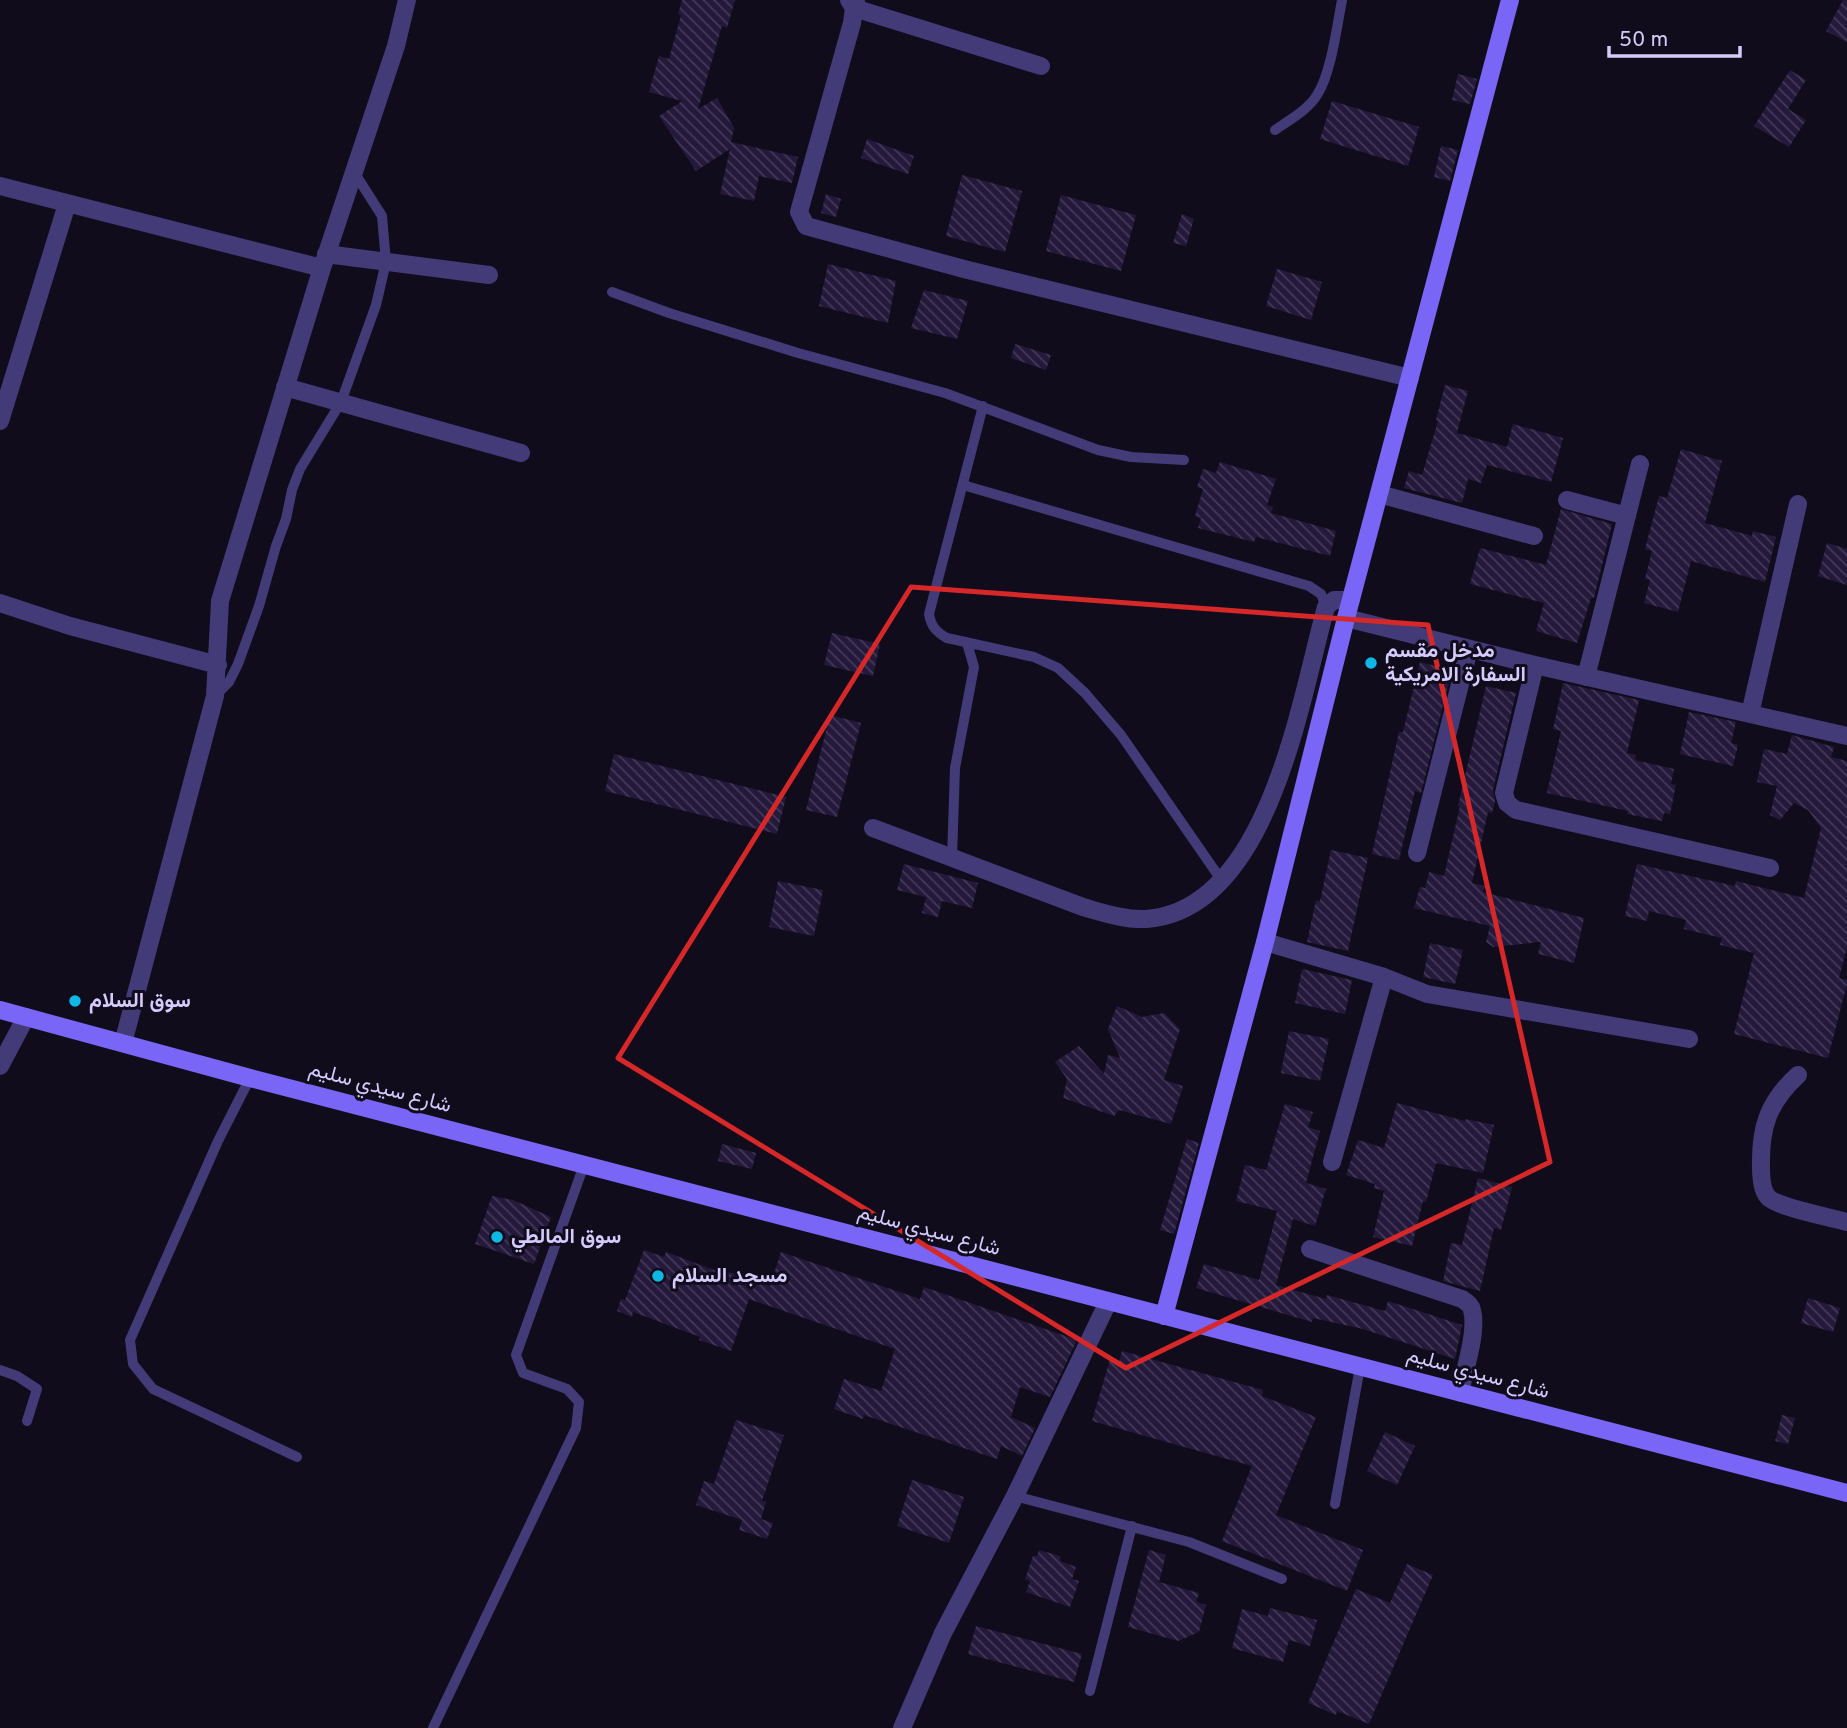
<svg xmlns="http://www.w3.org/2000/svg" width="1847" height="1728" viewBox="0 0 1847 1728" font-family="Overpass,Vazirmatn,sans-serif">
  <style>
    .building { fill: url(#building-back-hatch) }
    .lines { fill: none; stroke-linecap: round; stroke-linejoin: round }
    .lane { stroke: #433a78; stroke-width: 10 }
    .street { stroke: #433a78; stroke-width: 18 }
    .secondary { stroke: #7966f6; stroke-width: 18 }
    .marked { fill: none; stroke: #d62828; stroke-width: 5; stroke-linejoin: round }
    .poi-dot { fill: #0db8e4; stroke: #100c1b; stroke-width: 2.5 }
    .labels { text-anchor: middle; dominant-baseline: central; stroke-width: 6; stroke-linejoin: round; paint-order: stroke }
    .poi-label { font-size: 21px; font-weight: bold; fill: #d5cafc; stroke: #100c1b; text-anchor: start }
    .street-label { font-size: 21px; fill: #d5cafc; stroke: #100c1b }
  </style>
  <defs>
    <pattern id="building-back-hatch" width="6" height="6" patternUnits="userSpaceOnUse" patternTransform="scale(1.75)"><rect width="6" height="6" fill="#24193b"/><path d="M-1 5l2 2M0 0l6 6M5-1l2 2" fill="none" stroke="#433958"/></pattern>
  </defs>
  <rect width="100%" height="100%" fill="#100c1b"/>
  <!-- building -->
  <path class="building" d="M682,0H735L727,28L722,26L698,109L717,98L734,128L731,142L798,157L792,183L759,176L754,201L720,194L730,149L696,171L659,116L682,101L649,92L659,56L669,59L681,15L678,14Z
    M1843,0H1847V42L1826,31Z
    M1790,70L1806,80L1788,109L1806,120L1789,147L1754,126Z
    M1458,74L1477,79L1470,104L1452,100Z
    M1332,101L1419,127L1408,166L1320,139Z
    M867,139L914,156L908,174L861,158Z
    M1441,146L1458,150L1450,181L1434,177Z
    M962,175L1022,191L1005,252L946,236Z
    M826,194L841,199L836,217L821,213Z
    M1061,195L1136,215L1121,271L1046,251Z
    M1182,214L1194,219L1186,246L1173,243Z
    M828,264L896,281L888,323L819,306Z
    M1277,269L1322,282L1311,320L1266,306Z
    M924,290L968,301L957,339L911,328Z
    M1015,344L1051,355L1046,370L1011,358Z
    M1445,385L1468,391L1457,433L1507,447L1513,424L1563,438L1551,482L1487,465L1481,483L1468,479L1462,503L1404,488L1409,471L1422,475L1438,421L1436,420Z
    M1681,449L1722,461L1705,523L1752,536L1753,531L1776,537L1765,582L1691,561L1678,612L1644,603L1650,580L1645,579L1652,551L1645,549L1659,496L1667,498Z
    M1220,462L1276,479L1267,505L1273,507L1271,513L1336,531L1330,556L1256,537L1254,542L1198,528L1201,518L1195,516L1203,489L1197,487L1203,469L1216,473Z
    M1561,509L1612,524L1594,598H1591L1577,643L1536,631L1544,603L1470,584L1480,548L1546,565Z
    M1827,543L1847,549V585L1818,576Z
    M832,633L880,644L873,676L824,665Z
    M1420,662L1452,670L1421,793L1415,791L1399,860L1372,854L1399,732H1403Z
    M1563,683L1639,700L1627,753L1636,755L1635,760L1674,769L1671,784L1676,785L1670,814L1664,813L1662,821L1627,814L1628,811L1547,793L1561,731L1553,729Z
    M1486,686L1516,693L1493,790L1495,801L1492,813L1488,812L1472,883L1485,886L1483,892L1584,918L1574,963L1538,954L1541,942L1493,947L1486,942L1490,926L1414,908L1420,887L1425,888L1429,872L1444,876L1460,806H1458Z
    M1689,712L1736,722L1731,743L1738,745L1733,766L1680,754Z
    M830,715L861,723L837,817L806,810Z
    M1792,735L1834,747L1831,757L1847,761V947L1839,978L1847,980V984L1828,1058L1734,1034L1754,953L1720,945L1722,938L1684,929L1686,920L1649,911L1647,921L1625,916L1637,864L1735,886L1736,881L1804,898L1821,828L1808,810L1794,803L1780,820L1770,815L1777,786L1757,782L1764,749L1787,754Z
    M614,754L786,797L777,834L605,791Z
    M1331,850L1368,858L1348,951L1307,942L1316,900L1320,901Z
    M904,864L978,883L972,908L942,901L938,917L922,913L926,897L897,890Z
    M778,881L823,890L814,936L769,927Z
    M1430,943L1463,950L1455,984L1423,977Z
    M1302,969L1352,980L1345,1014L1295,1003Z
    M1117,1006L1142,1017L1164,1013L1180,1029L1164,1080L1183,1086L1171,1124L1119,1110L1114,1116L1063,1098L1067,1079L1055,1062L1079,1046L1104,1074L1108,1055L1120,1058L1108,1029Z
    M1289,1031L1329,1039L1320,1081L1281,1073Z
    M1397,1103L1465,1121L1466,1119L1494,1125L1483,1173L1436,1163L1426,1202L1423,1201L1412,1246L1373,1237L1384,1191L1374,1188L1375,1184L1346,1175L1358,1140L1384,1148Z
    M1285,1104L1313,1112L1308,1127L1320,1131L1306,1183L1326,1189L1315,1226L1293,1219L1276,1285L1326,1299L1327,1295L1385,1311L1388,1301L1462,1325L1455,1359L1363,1329L1313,1318L1312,1322L1196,1288L1204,1264L1259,1280L1277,1211L1236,1201L1245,1165L1266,1170Z
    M1187,1139L1199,1143L1174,1234L1160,1230Z
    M722,1144L756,1153L752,1169L718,1161Z
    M1478,1178L1512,1187L1501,1230L1494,1228L1480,1291L1443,1281L1451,1243L1462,1245Z
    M492,1196L513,1200L551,1217L534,1264L475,1244Z
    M644,1250L664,1257L666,1252L722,1273L723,1270L770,1286L781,1252L920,1299L924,1287L1077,1340L1050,1397L1020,1387L1011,1417L1035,1428L1022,1456L1001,1446L997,1459L864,1415L863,1419L834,1409L844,1379L881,1391L895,1349L749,1299L731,1351L699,1340L700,1337L633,1312L632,1317L617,1311L621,1299L625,1300Z
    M1808,1298L1840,1308L1833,1332L1801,1323Z
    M1122,1351L1263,1390L1262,1396L1316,1417L1276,1515L1363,1550L1347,1591L1222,1541L1252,1466L1092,1421L1110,1359L1119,1362Z
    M1782,1415L1795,1418L1788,1444L1775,1441Z
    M736,1420L784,1435L762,1501L766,1502L761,1519L773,1523L767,1539L739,1530L742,1520L696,1505L704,1481L714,1484Z
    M1385,1432L1415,1446L1397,1485L1367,1471Z
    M912,1480L964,1497L949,1543L897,1526Z
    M1039,1550L1060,1556V1561L1076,1567L1072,1579L1079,1581L1070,1607L1026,1592L1030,1581L1025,1579L1033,1556H1037Z
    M1149,1550L1166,1555L1159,1582L1199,1593L1196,1602L1206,1605L1199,1632L1178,1641L1128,1627Z
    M1407,1564L1433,1575L1369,1724L1337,1711L1336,1715L1308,1703L1356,1589L1390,1603Z
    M1270,1608L1317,1620L1310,1646L1289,1640L1283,1662L1232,1648L1242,1609L1268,1616Z
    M976,1626L1082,1654L1074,1682L968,1654Z"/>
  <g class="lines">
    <!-- lane -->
    <path class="lane" d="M1275,130C1289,120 1308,110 1317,95C1331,74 1337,26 1342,0
      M612,292L669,313L798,353L945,393L1098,450L1131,457L1184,460
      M983,406L929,614C931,626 936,632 947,638L1034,657L1058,668L1085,693L1121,735L1222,881
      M963,485L1309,586L1321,594L1326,607
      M217,694L229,682L238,664L259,606L276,546L286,519L292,490L300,469L341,402L376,305L386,262L382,216L354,172
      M952,858L955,768L974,667L967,643
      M250,1078L218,1141L130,1340L133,1364L153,1389L297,1457
      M0,1370L17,1376L37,1389L27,1421
      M1015,1496L1189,1542L1282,1579
      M1335,1504L1360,1367
      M1090,1691L1132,1526
      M433,1728L576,1428L579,1402L567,1389L523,1373L516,1355L584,1165"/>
    <!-- street -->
    <path class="street" d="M849,0L854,8L852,23L799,212L806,226L964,269L1410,378
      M856,0L854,8L1041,66
      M0,186L322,268
      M326,254L489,275
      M285,387L521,453
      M0,421L67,204
      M1379,494L1534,536
      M1567,500L1627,516
      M0,603L70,626L218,665
      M1346,618L1535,665L1847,736
      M1535,665L1504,793L1507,803L1516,810L1770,868
      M1586,677L1640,464
      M1750,714L1798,504
      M873,828L1083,907C1104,913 1125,920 1146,919C1269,910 1300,700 1326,607L1334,600H1351
      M1417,853L1469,649
      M1265,942L1384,977L1427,994L1689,1039
      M123,1043L215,696L220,601L322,268L396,46L407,0
      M0,1066L26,1017
      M1798,1075C1768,1102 1760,1128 1761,1167C1761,1176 1762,1192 1769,1198C1778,1207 1832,1218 1847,1222
      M1332,1162L1384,977
      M1310,1249L1462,1299C1467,1302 1471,1305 1472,1310C1478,1331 1464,1372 1460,1393
      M902,1728L943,1633L1015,1496L1108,1302"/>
    <!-- secondary -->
    <path class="secondary" d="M0,1010L250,1078L1847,1493
      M1164,1316L1265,942L1346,618L1510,0"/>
  </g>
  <!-- marked area -->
  <path class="marked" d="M911,587L1428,625L1550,1162L1126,1368L618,1058Z"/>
  <!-- markers -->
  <g class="poi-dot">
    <circle cx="1371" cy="663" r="7"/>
    <circle cx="75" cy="1001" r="7"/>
    <circle cx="497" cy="1237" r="7"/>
    <circle cx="658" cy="1276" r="7"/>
  </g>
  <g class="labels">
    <!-- poi labels -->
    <g class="poi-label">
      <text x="1385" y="651">مدخل مقسم<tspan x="1385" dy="24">السفارة الامريكية</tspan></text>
      <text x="89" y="1001">سوق السلام</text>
      <text x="511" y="1237">سوق المالطي</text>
      <text x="672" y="1276">مسجد السلام</text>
    </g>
    <!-- street labels -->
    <g class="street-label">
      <text transform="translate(380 1088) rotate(15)">شارع سيدي سليم</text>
      <text transform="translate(929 1231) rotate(15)">شارع سيدي سليم</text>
      <text transform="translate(1478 1374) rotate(15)">شارع سيدي سليم</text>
    </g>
  </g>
  <!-- scale -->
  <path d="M1609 46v10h131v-10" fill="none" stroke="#d5cafc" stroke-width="3.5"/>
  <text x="1619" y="46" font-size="21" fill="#d5cafc" stroke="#100c1b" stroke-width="5" paint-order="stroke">50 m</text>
</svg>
